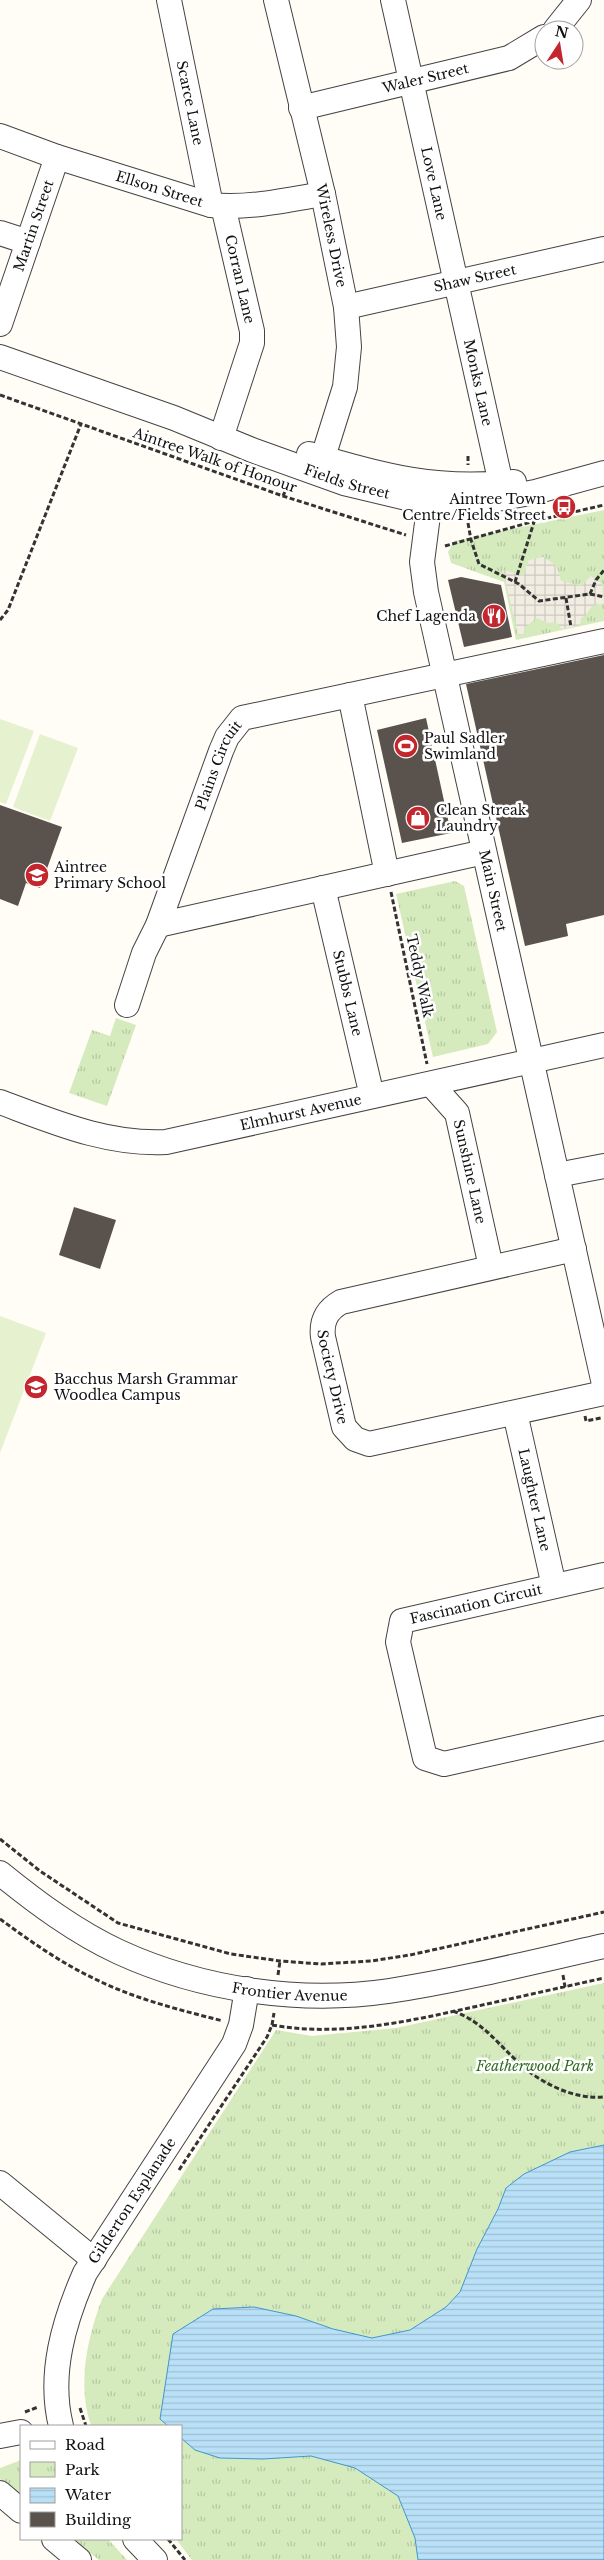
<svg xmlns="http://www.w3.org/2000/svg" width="604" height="2560" viewBox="0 0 604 2560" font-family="'Libre Baskerville',serif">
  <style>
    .park { fill: url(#park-tufts) }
    .pitch { fill: #e6f2cf }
    .plaza { fill: url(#plaza-grid) }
    .water { fill: url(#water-rules); stroke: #3f96cf }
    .building { fill: #5a524d }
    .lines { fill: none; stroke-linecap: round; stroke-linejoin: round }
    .minor-casing { stroke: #444; stroke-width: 26 }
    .path { stroke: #333; stroke-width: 3; stroke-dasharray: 5 2.5; stroke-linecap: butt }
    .minor { stroke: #fff; stroke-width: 24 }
    .labels { text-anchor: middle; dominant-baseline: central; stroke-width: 5; stroke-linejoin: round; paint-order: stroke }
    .street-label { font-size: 14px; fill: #111; stroke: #fff }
    .poi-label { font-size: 14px; fill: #111; stroke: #fff; text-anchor: start }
    .park-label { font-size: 14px; font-style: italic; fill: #2f6b1f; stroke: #fff }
  </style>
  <defs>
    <pattern id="park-tufts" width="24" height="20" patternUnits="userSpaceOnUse" patternTransform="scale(1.25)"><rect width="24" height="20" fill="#d5ebbd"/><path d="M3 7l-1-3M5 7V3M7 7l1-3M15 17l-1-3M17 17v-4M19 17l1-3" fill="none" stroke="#b6c8a1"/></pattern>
    <pattern id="plaza-grid" width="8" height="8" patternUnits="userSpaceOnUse" patternTransform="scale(1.25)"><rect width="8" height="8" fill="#f1ede2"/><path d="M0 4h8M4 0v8" fill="none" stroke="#cecac1"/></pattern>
    <pattern id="water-rules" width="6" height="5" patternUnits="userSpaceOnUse" patternTransform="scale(1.25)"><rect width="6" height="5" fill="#b9e0f7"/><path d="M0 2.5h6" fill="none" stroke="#9ebfd3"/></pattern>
  </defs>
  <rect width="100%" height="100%" fill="#fffdf5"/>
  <!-- park -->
  <path class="park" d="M604,510V621L516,640L504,582L451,563L448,552L454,541Z
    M455,881L464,886L497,1032L488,1044L433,1057L396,894Z
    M116,1018L136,1025L107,1106L69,1093L92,1030L110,1036Z
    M604,1983V2560H192L176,2539H181V2426H91C77,2384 87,2339 102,2299L276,2030L312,2036L396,2028Z
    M21,2460V2497L0,2479V2468Z
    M73,2539H108L127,2560H99Z"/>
  <!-- pitch -->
  <path class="pitch" d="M0,719L34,731L6,804L0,802Z
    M40,734L78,748L50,821L13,807Z
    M0,1316L46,1333L0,1453Z"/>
  <!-- plaza -->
  <path class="plaza" d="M544,557L557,567L561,581L581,586L591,576L602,584L604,603L592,606L586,615L581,618L580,625L562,629L556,622L548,623L537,618L524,628L525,634L518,635L503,570L523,576L529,560Z"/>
  <!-- water -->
  <path class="water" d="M604,2145V2560H418L415,2538L398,2496L355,2468L311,2456L263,2459L220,2458L195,2450L181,2438V2426H168L160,2419L173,2334L213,2309L254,2307L296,2316L333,2329L372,2338L410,2330L446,2307L460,2292L477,2249L498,2209L506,2188L524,2174L570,2152Z"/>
  <!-- building -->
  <path class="building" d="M461,577L501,585L512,637L464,647L448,580Z
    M604,655V915L566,924L568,936L525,946L466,684Z
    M426,718L451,833L402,843L377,730Z
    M0,805L62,827L40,888L26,883L18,906L0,899Z
    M74,1207L116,1220L100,1269L59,1255Z"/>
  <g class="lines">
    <!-- minor casing -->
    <g class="minor-casing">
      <g id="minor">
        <path id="s1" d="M169,0L211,205"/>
        <path id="s2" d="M276,0L323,194L346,307L349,347L345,387L318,473"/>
        <path id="s3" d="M393,0L501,484"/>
        <path d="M555,30L579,0"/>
        <path id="s4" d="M301,108L509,58L544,37"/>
        <path id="s5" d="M0,136L57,157L211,205C247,209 287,200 323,194"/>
        <path d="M0,233L28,242"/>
        <path id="s6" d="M346,307L604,249"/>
        <path id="s7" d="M0,324L57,157"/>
        <path id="s8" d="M0,357L174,418L252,450L344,483L415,500L467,503L492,500L535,492L604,473"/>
        <path d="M221,438L252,343V331L223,206"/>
        <path d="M309,454C382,476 438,491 514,482"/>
        <path id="s9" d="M432,484L422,562L426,592L604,1384"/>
        <path d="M350,695L387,874"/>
        <path id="s10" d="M484,852L158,925L221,751L227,737L242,718L604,641"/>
        <path id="s11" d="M323,888L372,1096"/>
        <path d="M127,1005L144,953L158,925"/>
        <path id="s12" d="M431,1084L457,1113L491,1267"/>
        <path id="s13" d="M0,1102C54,1122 107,1145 166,1142L604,1045"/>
        <path d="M557,1175L604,1166"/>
        <path id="s14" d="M574,1249L341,1302C327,1310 321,1321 323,1337L344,1427L355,1439L369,1444L604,1393"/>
        <path id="s15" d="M515,1413L554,1586"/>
        <path d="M604,1575L402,1621L398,1642L425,1758L444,1764L604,1728"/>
        <path id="s16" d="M0,1873C37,1903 76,1932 119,1952C202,1990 300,2004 389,1991C461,1980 533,1962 604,1946"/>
        <path d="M0,2183L94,2260"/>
        <path id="s17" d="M61,2426C48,2374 64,2321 85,2273L234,2044L241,2025L247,1989"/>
        <path d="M0,2436L21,2432"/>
        <path d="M0,2493L21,2511"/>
        <path d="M54,2539L79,2560"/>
        <path d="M135,2539L155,2560"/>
      </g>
    </g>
    <!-- path -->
    <path class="path" d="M0,395L283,496L406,535
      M468,456V465
      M283,496L289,483
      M468,523L471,540L479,564L519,584L539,601L590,594L604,597
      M445,546L535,521L604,505
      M515,582L534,522
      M590,594L596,580L604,570
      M566,598L571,627
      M0,620L8,610L81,424
      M391,892L427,1064
      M585,1416L586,1421L601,1418
      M0,1839L40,1871L118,1923L231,1954L280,1961L321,1964L371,1961L410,1955L604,1912
      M0,1919C30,1941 61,1963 95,1979C135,1999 180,2010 223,2021
      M278,1975L280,1961
      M563,1975L565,1987
      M453,2011C483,2022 497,2043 519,2063C540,2083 575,2100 604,2097
      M272,2025C338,2037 405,2022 469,2008C514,1998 559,1988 604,1978
      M179,2170L267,2037L272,2025L274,2013
      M80,2408L86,2426
      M25,2412L38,2407
      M168,2539L185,2560"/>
    <!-- minor -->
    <use href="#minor" class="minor"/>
  </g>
  <!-- icons -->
  <defs>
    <g id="bus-disc" transform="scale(1.25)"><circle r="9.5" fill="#c4262e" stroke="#fff"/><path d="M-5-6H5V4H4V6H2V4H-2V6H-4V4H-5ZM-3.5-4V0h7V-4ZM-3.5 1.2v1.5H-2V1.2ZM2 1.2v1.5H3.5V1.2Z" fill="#fff"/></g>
    <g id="restaurant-disc" transform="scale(1.25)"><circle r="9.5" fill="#c4262e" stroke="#fff"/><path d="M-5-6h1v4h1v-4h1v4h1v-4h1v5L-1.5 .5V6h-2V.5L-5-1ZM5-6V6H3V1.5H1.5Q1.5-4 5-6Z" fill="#fff"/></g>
    <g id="stadium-disc" transform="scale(1.25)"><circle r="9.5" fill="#c4262e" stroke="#fff"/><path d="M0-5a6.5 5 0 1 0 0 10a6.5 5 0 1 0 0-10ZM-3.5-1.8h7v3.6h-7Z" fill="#fff"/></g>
    <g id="shop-disc" transform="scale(1.25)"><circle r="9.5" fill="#c4262e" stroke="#fff"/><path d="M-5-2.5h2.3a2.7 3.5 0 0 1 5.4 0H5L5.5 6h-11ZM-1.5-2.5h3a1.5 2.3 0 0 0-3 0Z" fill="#fff"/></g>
    <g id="school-disc" transform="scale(1.25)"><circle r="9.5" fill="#c4262e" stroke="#fff"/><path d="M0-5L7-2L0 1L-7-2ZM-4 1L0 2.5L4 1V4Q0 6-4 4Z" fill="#fff"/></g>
  </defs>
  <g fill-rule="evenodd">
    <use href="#bus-disc" x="564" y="507"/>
    <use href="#restaurant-disc" x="494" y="616"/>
    <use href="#stadium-disc" x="406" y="746"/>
    <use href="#shop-disc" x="418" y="818"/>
    <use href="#school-disc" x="37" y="875"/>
    <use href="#school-disc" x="36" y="1387"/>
  </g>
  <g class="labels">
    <!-- street labels -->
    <g class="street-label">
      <text stroke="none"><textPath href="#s4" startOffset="128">Waler Street</textPath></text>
      <text stroke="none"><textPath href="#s1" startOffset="105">Scarce Lane</textPath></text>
      <text stroke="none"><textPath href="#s3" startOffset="188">Love Lane</textPath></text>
      <text stroke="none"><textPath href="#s5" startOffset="168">Ellson Street</textPath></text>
      <text stroke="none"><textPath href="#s7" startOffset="104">Martin Street</textPath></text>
      <text stroke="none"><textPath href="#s2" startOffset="242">Wireless Drive</textPath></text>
      <text stroke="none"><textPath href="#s6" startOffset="132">Shaw Street</textPath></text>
      <text transform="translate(240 279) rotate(77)">Corran Lane</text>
      <text stroke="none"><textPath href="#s3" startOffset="392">Monks Lane</textPath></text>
      <text transform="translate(215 460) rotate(19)">Aintree Walk of Honour</text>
      <text stroke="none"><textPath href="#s8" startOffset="369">Fields Street</textPath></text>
      <text stroke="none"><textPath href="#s10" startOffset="505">Plains Circuit</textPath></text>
      <text stroke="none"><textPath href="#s9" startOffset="415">Main Street</textPath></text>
      <text transform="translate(420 976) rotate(78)">Teddy Walk</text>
      <text stroke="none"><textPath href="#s11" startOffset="108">Stubbs Lane</textPath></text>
      <text stroke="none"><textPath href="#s13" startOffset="310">Elmhurst Avenue</textPath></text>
      <text stroke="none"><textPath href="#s12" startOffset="99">Sunshine Lane</textPath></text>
      <text stroke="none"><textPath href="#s14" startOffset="322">Society Drive</textPath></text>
      <text stroke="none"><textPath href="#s15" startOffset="89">Laughter Lane</textPath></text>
      <text transform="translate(476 1604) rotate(-13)">Fascination Circuit</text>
      <text stroke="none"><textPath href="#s16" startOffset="320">Frontier Avenue</textPath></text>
      <text stroke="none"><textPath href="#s17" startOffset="244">Gilderton Esplanade</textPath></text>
    </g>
    <!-- poi labels -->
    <g class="poi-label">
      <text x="546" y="499" text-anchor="end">Aintree Town<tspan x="546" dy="16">Centre/Fields Street</tspan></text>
      <text x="476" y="616" text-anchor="end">Chef Lagenda</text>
      <text x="424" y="738">Paul Sadler<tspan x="424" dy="16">Swimland</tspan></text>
      <text x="436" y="810">Clean Streak<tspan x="436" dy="16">Laundry</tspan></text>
      <text x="54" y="867">Aintree<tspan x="54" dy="16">Primary School</tspan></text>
      <text x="54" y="1379">Bacchus Marsh Grammar<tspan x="54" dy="16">Woodlea Campus</tspan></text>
    </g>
    <!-- park labels -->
    <g class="park-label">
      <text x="535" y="2066">Featherwood Park</text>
    </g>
  </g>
  <!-- legend -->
  <rect x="20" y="2425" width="162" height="115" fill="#ffffff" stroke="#a0a0a0"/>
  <rect x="30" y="2441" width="25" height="8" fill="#ffffff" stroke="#a0a0a0"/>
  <text x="65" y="2450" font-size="15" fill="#111111">Road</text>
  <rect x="30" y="2462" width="25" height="15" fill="url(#park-tufts)" stroke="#a0a0a0"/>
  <text x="65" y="2475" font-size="15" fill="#111111">Park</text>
  <rect x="30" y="2488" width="25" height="15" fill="url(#water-rules)" stroke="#a0a0a0"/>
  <text x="65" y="2500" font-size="15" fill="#111111">Water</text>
  <rect x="30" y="2512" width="25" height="15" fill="#5a524d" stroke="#a0a0a0"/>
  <text x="65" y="2525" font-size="15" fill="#111111">Building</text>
  <!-- north arrow -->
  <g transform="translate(559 45) rotate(12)"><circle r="24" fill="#ffffff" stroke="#a0a0a0"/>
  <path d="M0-4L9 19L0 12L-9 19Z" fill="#c4262e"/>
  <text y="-8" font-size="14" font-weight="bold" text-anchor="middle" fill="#111111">N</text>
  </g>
</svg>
